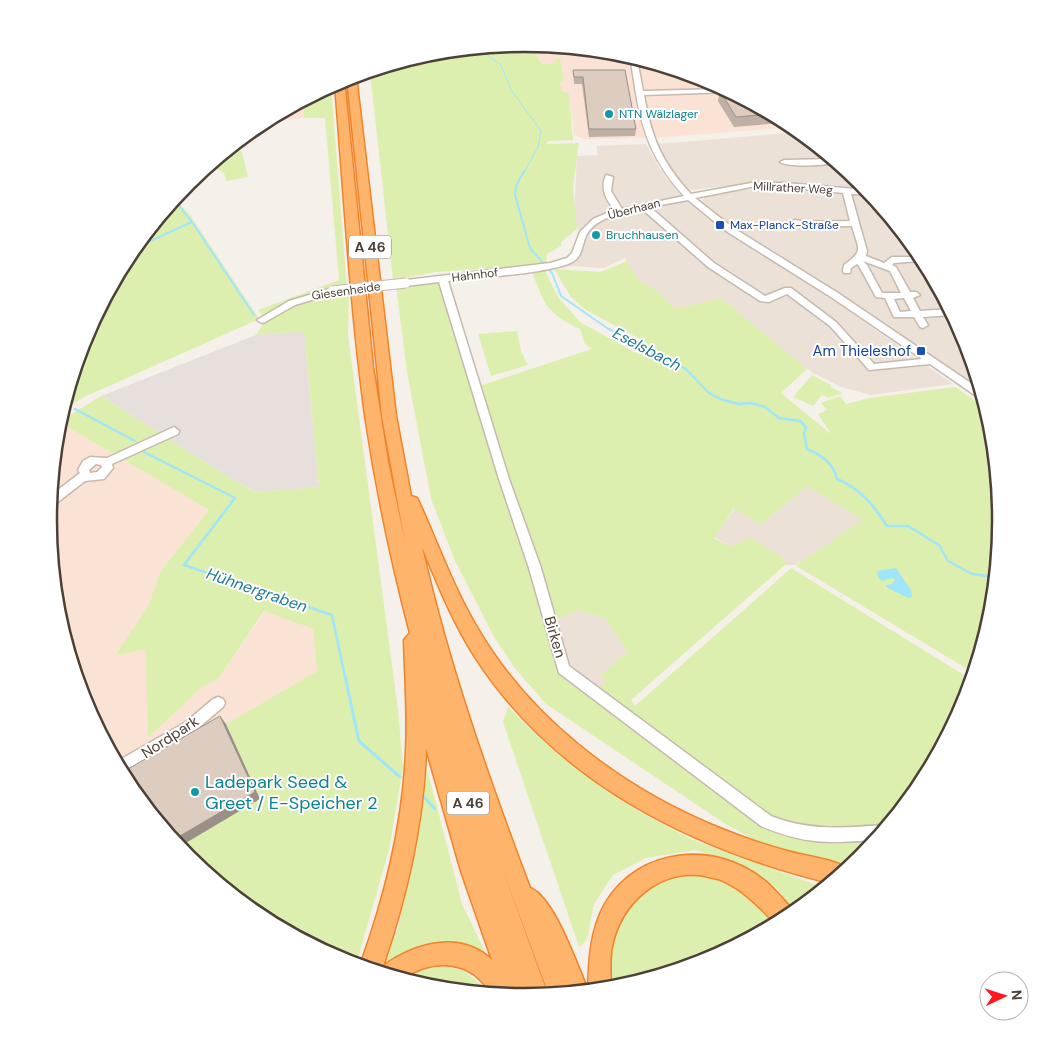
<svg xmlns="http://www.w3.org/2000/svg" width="1049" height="1041" viewBox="0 0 1049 1041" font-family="'DM Sans',sans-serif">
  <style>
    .residential { fill: #ebe1d7 }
    .commercial { fill: #fae3d4 }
    .industrial { fill: #e6dfdb }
    .green { fill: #ddefaf }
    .water { fill: #a1e5f9 }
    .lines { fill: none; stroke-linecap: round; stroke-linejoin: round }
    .stream-far3 { stroke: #a1e5f9; stroke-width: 1 }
    .stream-far2 { stroke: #a1e5f9; stroke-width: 2 }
    .stream-far1 { stroke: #a1e5f9; stroke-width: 2.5 }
    .stream { stroke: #a1e5f9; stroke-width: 3 }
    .minor-casing { stroke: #c6b9ae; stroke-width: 3 }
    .highway-casing { stroke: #ef842b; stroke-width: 3 }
    .minor { fill: #fff; fill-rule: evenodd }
    .highway { fill: #ffb46c; fill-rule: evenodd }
    .minor-bridge-casing { stroke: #c6b9ae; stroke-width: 11; stroke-linecap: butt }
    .minor-bridge { stroke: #fff; stroke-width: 9 }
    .wall { fill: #beb0a6 }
    .shaded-wall { fill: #9b9087 }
    .building { fill: #ddcdc1; stroke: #9b9087 }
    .culture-dot { fill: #0f9aa8; stroke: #fff; stroke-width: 2 }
    .transit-dot { fill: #1a4fb4; stroke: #fff; stroke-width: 2 }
    .labels { text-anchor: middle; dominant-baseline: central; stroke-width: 4; stroke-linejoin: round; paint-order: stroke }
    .far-culture-label { font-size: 12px; fill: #0d838f; stroke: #fff; text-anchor: start }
    .far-street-label { font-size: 12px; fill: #4c4037; stroke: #fff }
    .far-transit-label { font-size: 12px; fill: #164399; stroke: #fff; text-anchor: start }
    .shield { fill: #fff; stroke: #827973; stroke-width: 1 }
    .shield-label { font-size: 14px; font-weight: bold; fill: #4c4037 }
    .transit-label { font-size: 15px; fill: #164399; stroke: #fff; text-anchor: end }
    .street-label { font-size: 15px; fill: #4c4037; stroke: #fff }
    .water-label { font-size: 16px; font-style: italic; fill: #1e7b99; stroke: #fff }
    .near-culture-label { font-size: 18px; fill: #0d838f; stroke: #fff; text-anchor: start }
    .rim { fill: none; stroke: #4c4037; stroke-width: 2.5 }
  </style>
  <rect width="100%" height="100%" fill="#f6f0ea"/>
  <!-- residential -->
  <path class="residential" d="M799,132L868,191L762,182L690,190L677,177L658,144Z
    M646,144L661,171L685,200L704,216L810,284L953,384L871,395L841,387L813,373L798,362L721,298L675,309L657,291L638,280L625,258L604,268L567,266L580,255L583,248L574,215L577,156L598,155L596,146Z
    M760,188L872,196L921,256L965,338L980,389L809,275L734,229L701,202L705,196Z
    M807,486L864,520L796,565H785V558L731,547L714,537L735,508L761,525Z
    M577,610L605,618L628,652L600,675L607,681L598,690L568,664L555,620Z"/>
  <!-- commercial -->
  <path class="commercial" d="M528,44L618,53L707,80L793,127L655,138L584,139L574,135L569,93L562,91L560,82L563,81L556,63L542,64Z
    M303,101L304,118L263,122Z
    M59,422L209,510L160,572L149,604L116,656L146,649L149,737L202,687L218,679L265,611L313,629L317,671L226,724L260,799L179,847L128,785L84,703L57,613L48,520Z"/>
  <!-- industrial -->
  <path class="industrial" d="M304,331L319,487L256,492L235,481L101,396L256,335Z"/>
  <!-- green -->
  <path class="green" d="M525,44H528L542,64L556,63L555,59L560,58L564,81L560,82L562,91L569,93L573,140L548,141L546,144L579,143L573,187L577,229L561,242V246L547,254L546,265L436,272L393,280L370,72L432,53Z
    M331,86L347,288L310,293L262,315L258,310L339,280L325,118H304L303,101Z
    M239,141L248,177L226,181L224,173L213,167V162Z
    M174,199L190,215L258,317L257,320L82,398L61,412L84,338L128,255Z
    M627,261L638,280L657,291L675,309L721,298L807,369L781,393L831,434L818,414L827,410L821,403L840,396L846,404L869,398L955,387L987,409L992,428L1001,521L992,614L973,675L969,670L798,567L796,565L863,520L807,486L761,525L734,508L714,538L731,547L749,537L785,559V565L631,700L635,706L791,568L972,680L965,703L921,786L861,858L849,868L764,845L724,823L546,704L514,667L493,635L455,561L431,499L407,372L396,286L437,282L443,284L561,671L592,694L607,681L600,675L628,652L605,618L577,610L555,620L514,497L499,444L479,386L592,349L585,344L580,329C544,312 545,304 531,270L544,269L558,297L580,322L638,354L647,343L586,310L571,297L554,269L601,272Z
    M349,291L348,335L398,710L403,767L389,850L356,965L342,961L259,917L187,857L179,847L260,799L226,724L317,671L313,629L264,611L218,679L202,687L148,738L146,649L115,656L149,604L160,572L209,510L59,422L101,396L235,481L255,492L319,487L304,331L256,335C259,330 263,324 268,319C286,302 325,294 349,291Z
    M517,331L521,351L528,365L491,376L478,334Z
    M812,375L831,385L830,387L843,393L828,398L822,395L813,406L793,397Z
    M508,707L553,750L591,779L640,812L691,839L825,888L793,914L778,889L742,867L696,850L646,858L613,875L594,904L587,940L579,947L503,722Z
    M423,753L462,904L491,964L391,961L381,973L376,971L389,937L397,932L416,849L424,780Z
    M708,870L751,891L778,923L707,961L611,989L607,975L614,930L638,891L672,872Z
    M436,964L464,971L492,994L431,988L396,977L415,967Z"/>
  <!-- water -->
  <path class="water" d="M896,568L911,590L912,597L908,598L886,587V585L892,584L895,580L893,578L882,581L878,577L877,571Z"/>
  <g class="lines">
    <!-- stream-far3 -->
    <path class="stream-far3" d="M478,48L501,65L511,90L541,131L538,147L524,173"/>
    <!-- stream-far2 -->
    <path class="stream-far2" d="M524,171L516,186L515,195L530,248L552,273L561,296L607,328L686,369L710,394
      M192,222L254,315
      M135,248L192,222L174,199"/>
    <!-- stream-far1 -->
    <path class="stream-far1" d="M708,392L720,399L739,404L752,403L765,407L779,418L800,421L806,427L804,434L807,449C822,456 833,462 837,479C861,489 873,504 887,526H908L939,545L948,561L972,574L996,577
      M65,402L69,405
      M75,409L135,441
      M144,452L235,498L184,565L332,615L345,677"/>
    <!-- stream -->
    <path class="stream" d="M345,676L359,741L400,777
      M420,793L435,809"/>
    <!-- minor casing -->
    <g class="minor-casing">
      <path id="minor" d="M631,57L637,59L643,91L724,89L730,92L644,95C651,137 662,163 691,194L751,183H785L867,190L871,195L851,194L867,251L866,256L884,263L892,257H920V261L894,263L892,265L896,267L910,292H916L920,295L913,298L920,311L949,309L952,315L923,317L928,325L923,328L920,327L914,317H894L885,298L876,297L859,266L857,264L851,268L850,273H844L843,271L844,265C865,250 858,249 852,226H806L791,222L795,220L806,222L850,221L843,193L785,187H751L695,198L732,227L838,293L981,390L984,399L979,398L930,364L869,370L830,326L787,294L769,302L760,301L708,267L642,209C624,213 598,216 587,234C582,243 583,255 574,261C557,273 473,278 448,281L509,479L541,568L569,666L771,816C808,831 844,828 883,825L887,827L876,840C829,843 806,845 761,826L559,673L529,568L499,479L439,282L406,286L402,283L406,280L550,263L567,258L572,253L580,232L593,219L614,210C606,199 600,189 606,175L613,177L611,191L622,209L684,196C653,162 642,132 635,88C634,78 631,67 631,57ZM688,200L726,231L831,297L922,359L874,364L836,322L791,288H785L765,296L714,263L650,207ZM863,261L890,271L901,293H882L867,265ZM904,298L911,311L900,312L894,299Z
        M832,159L836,163C824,165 790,168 780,162L784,160Z
        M332,288L336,291L335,293L295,305L265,322L262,323L257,320L289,301Z
        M174,427L179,431L178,434L112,464L113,468L104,479L85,481L54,505L49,506L50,496L80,473L78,470L83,461L90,457L107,458ZM96,464L101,465L102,467L97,472L90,473L89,470Z
        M218,697L223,699L225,703L223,707L196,730L122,774L116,762L186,722L213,699Z"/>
    </g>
    <!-- highway casing -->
    <g class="highway-casing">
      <path id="highway" d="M356,76L396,416L411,496L417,498L419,502C438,544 454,589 478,629C530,718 618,785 712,825C736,835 761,844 787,851C804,856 835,859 848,869L830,883C691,849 555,781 475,657C453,623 438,585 422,547C448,663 488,777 530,888C554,897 577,965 588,990C589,960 590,931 605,904C638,847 716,840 765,881C775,889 784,901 794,911L789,917L776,924C759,907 745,891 723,881C718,878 711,878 705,876C660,868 620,903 612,947C609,960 611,975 611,989L549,995L499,860L548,995L524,997L491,994C471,959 433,958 402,979L360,966C385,897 403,825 406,751C408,714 405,677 404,640L410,633C391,561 376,489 365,415C350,305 344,194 335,84L344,79L373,367L388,462L405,542L382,416L347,78ZM426,748L461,871L492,960C460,930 415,943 383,966C407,896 424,822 426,748Z"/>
    </g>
    <!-- minor -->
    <use href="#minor" class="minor"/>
    <!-- highway -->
    <use href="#highway" class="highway"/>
    <!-- minor-bridge casing -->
    <g class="minor-bridge-casing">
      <path id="minor-bridge" d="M332,291L406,283"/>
    </g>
    <!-- minor-bridge -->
    <use href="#minor-bridge" class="minor-bridge"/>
  </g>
  <!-- wall -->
  <path class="wall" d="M573,70H625L636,129L635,136L589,137L582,84H574Z
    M726,90L781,119L780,123L734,127L718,101L720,91Z"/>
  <!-- shaded-wall -->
  <path class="shaded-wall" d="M220,716L226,724L260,799L179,847L173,840Z"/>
  <!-- building -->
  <path class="building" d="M573,70H625L636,129H589L583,77H574Z
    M726,90L771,114L736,117L720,91Z
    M220,716L255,792L173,840L128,785L121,773Z"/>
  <!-- markers -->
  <g class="culture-dot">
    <circle cx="609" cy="114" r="5"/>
    <circle cx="596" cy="235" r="5"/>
    <circle cx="195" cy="792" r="5"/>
  </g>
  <g class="transit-dot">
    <rect x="715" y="220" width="10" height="10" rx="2.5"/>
    <rect x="916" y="346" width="10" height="10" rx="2.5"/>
  </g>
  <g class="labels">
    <!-- far-culture labels -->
    <g class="far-culture-label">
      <text x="619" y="114">NTN Wälzlager</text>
      <text x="606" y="235">Bruchhausen</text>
    </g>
    <!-- far-street labels -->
    <g class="far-street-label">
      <text transform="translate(793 188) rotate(3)">Millrather Weg</text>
      <text transform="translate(634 209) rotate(-14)">Überhaan</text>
      <text transform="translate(475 275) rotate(-7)">Hahnhof</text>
      <text transform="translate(346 291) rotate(-8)">Giesenheide</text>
    </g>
    <!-- far-transit labels -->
    <g class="far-transit-label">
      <text x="730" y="225">Max-Planck-Straße</text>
    </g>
    <!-- shield labels -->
    <g class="shield">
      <rect x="349" y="235.5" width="42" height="23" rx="4"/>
      <rect x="447" y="791.5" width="42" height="23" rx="4"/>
    </g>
    <g class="shield-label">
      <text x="370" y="247">A 46</text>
      <text x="468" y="803">A 46</text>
    </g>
    <!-- transit labels -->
    <g class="transit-label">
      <text x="911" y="351">Am Thieleshof</text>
    </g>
    <!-- street labels -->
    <g class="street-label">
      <text transform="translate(555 637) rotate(74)">Birken</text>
      <text transform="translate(170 737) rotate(-33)">Nordpark</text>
    </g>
    <!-- water labels -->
    <g class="water-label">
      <text transform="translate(647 349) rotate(28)">Eselsbach</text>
      <text transform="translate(257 590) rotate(19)">Hühnergraben</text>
    </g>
    <!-- near-culture labels -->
    <g class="near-culture-label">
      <text x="205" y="782">Ladepark Seed &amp;<tspan x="205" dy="21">Greet / E-Speicher 2</tspan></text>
    </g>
  </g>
  <!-- crop -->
  <path d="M0 0H1049V1041H0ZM524 52H525A467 467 0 0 1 992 519V521A467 467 0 0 1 525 988H524A467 467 0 0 1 57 521V519A467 467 0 0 1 524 52Z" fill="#fff" fill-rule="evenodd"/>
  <path class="rim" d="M524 52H525A467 467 0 0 1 992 519V521A467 467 0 0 1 525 988H524A467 467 0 0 1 57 521V519A467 467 0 0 1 524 52Z"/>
  <!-- north arrow -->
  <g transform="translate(1004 996) rotate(86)"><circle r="24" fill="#ffffff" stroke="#b7b3af"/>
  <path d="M0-4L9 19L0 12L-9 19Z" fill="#ff181f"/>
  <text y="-8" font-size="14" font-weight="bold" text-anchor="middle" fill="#4c4037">N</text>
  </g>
</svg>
